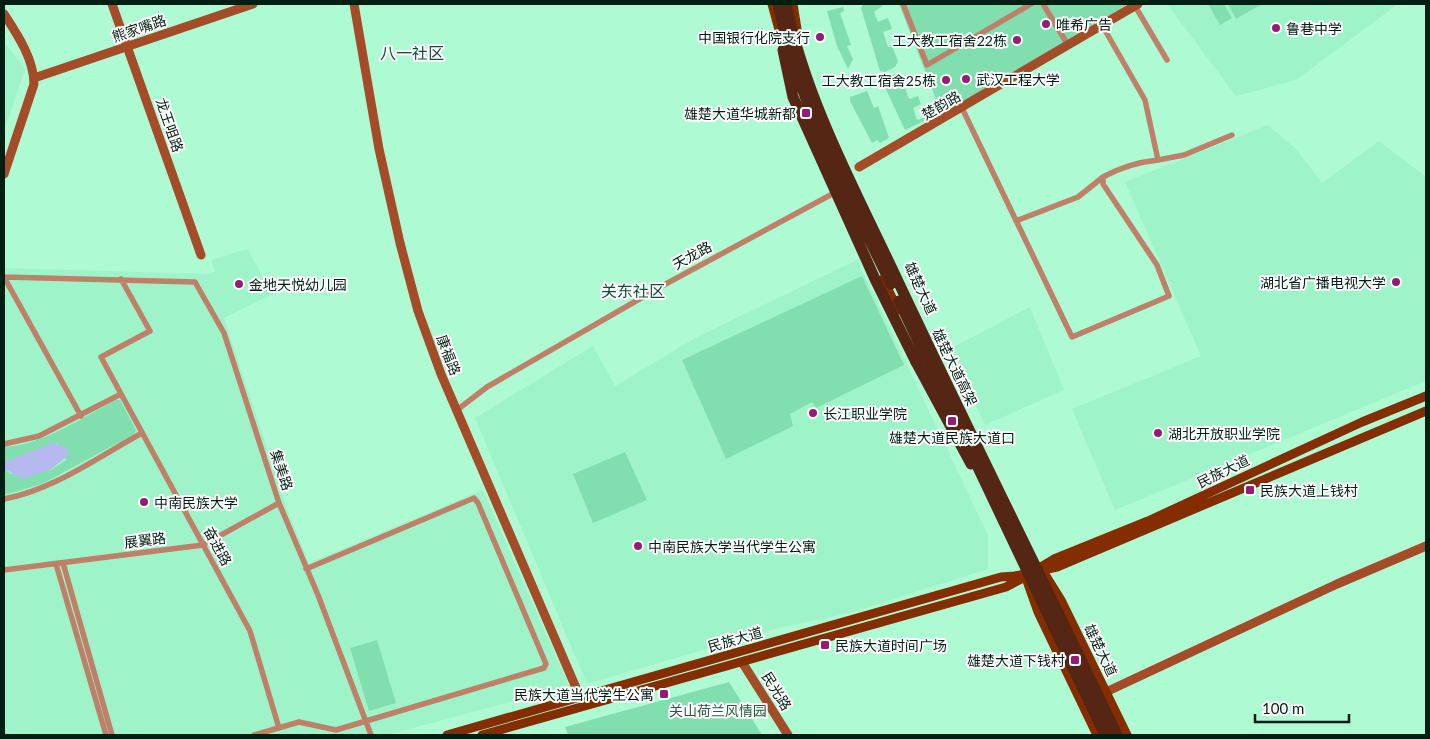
<svg xmlns="http://www.w3.org/2000/svg" width="1430" height="739" viewBox="0 0 1430 739" font-family="Lato,'Noto Sans SC',sans-serif">
  <style>
    .built { fill: #9ef4c8 }
    .green { fill: #80deaf }
    .water { fill: #b5b9ef }
    .lines { fill: none; stroke-linecap: round; stroke-linejoin: round }
    .street { stroke: #be8069; stroke-width: 5.5 }
    .secondary { stroke: #a44b27; stroke-width: 9 }
    .primary { stroke: #832d01; stroke-width: 9 }
    .highway { stroke: #552614; stroke-width: 11 }
    .highway-bridge { stroke: #552614; stroke-width: 11 }
    .poi-dot { fill: #951b76; stroke: #fff; stroke-width: 2 }
    .labels { text-anchor: middle; dominant-baseline: central; stroke-width: 4; stroke-linejoin: round; paint-order: stroke }
    .poi-label { font-size: 14px; fill: #001e11; stroke: #fff; text-anchor: start }
    .street-label { font-size: 14px; fill: #001e11; stroke: #fff }
    .park-label { font-size: 14px; fill: #2a5842; stroke: #fff }
    .quarter-label { font-size: 16px; fill: #124e35; stroke: #fff }
  </style>
  <rect width="100%" height="100%" fill="#aefad3"/>
  <!-- built -->
  <path class="built" d="M1167,4H1398L1296,80L1236,96Z
    M4,42L25,69L4,131Z
    M1268,125L1297,150L1322,183L1379,141L1426,177V381L1115,510L1072,409L1201,356L1125,182Z
    M247,249L273,294L224,318L289,514L309,563L483,490L569,686L387,735H4V268L207,274L215,271L211,260Z
    M857,260L988,535V569L850,613L778,628L587,684L475,418L593,346L615,386L695,338Z
    M1030,307L1064,390L985,425L950,349Z"/>
  <!-- green -->
  <path class="green" d="M863,4H885L874,12L878,22L888,18L892,29L883,32L888,47L892,46L898,61L895,67L885,72L880,71L861,8Z
    M899,4H1128L943,117Z
    M1208,4H1224L1232,18L1220,25Z
    M1228,4H1262L1236,19Z
    M843,7L844,11L840,13L851,45L847,46L853,59L848,69L837,46L827,11Z
    M899,72L906,81L903,82L909,99L918,96L921,104L913,108L917,120L924,118V121L905,130L882,81Z
    M867,91L874,108L878,106L889,138L880,143L877,140L872,143L850,101V97Z
    M862,276L904,365L816,408L812,402L790,414L793,426L726,459L682,360Z
    M116,400H120L136,430L134,434L42,484L4,495V469L11,474L51,470L66,460L57,443L4,462V447C44,445 81,418 116,400Z
    M625,452L647,500L593,523L573,474Z
    M377,640L396,703L369,711L350,648Z
    M729,682L762,735H568L565,727Z"/>
  <!-- water -->
  <path class="water" d="M54,443L65,447L69,455L51,469L24,479L4,469V462Z"/>
  <g class="lines">
    <!-- street -->
    <path class="street" d="M903,4L927,65L1031,4
      M1043,4L1068,45
      M1135,6L1167,60
      M962,108L1072,337L1169,296L1157,265L1103,184V177C1119,168 1139,162 1158,160L1145,100L1102,25
      M1158,160L1184,155L1232,135
      M1016,221L1078,197L1103,177
      M4,277L195,282L224,333L279,503L318,595L371,735
      M4,277L81,416
      M121,279L150,331L101,357L250,631L279,728
      M457,410L487,387L662,286L836,192
      M4,444L39,436L121,394
      M4,499C53,490 98,457 142,433
      M63,563L112,735
      M56,564L106,735
      M4,570L203,545L279,503
      M254,735L299,722L336,730L544,668L546,664L478,503L474,498L306,569"/>
    <!-- secondary -->
    <path class="secondary" d="M112,4L201,255
      M354,4L379,149L400,243L418,311L441,374L580,697
      M4,14C17,34 34,59 34,84L4,174
      M34,78L253,4
      M859,167L1138,4
      M742,662L788,735
      M1106,692L1337,584L1426,546"/>
    <!-- primary -->
    <path class="primary" d="M772,4L781,37
      M793,4L797,29
      M883,279L898,310
      M1039,568L1054,559L1148,521L1362,422L1426,396
      M1043,571L1061,600L1127,735
      M1027,581L1038,612L1097,735
      M447,735L1001,577L1015,576L1057,567L1426,411
      M482,735L1006,587L1025,577"/>
    <!-- highway -->
    <path class="highway" d="M916,362L971,464"/>
    <!-- highway-bridge -->
    <path class="highway-bridge" d="M778,4C799,104 847,193 891,284
      M786,4C806,100 854,188 896,277C968,430 1044,582 1117,735
      M783,50L793,97L875,279L916,362
      M899,301L1105,735"/>
  </g>
  <!-- markers -->
  <g class="poi-dot">
    <circle cx="1046" cy="24" r="5"/>
    <circle cx="1276" cy="28" r="5"/>
    <circle cx="820" cy="37" r="5"/>
    <circle cx="1017" cy="40" r="5"/>
    <circle cx="966" cy="79" r="5"/>
    <circle cx="946" cy="80" r="5"/>
    <rect x="801" y="108" width="10" height="10" rx="2.5"/>
    <circle cx="1396" cy="282" r="5"/>
    <circle cx="239" cy="284" r="5"/>
    <circle cx="813" cy="413" r="5"/>
    <rect x="947" y="416" width="10" height="10" rx="2.5"/>
    <circle cx="1158" cy="433" r="5"/>
    <rect x="1245" y="485" width="10" height="10" rx="2.5"/>
    <circle cx="144" cy="502" r="5"/>
    <circle cx="638" cy="546" r="5"/>
    <rect x="820" y="640" width="10" height="10" rx="2.5"/>
    <rect x="1070" y="655" width="10" height="10" rx="2.5"/>
    <rect x="659" y="689" width="10" height="10" rx="2.5"/>
  </g>
  <g class="labels">
    <!-- poi labels -->
    <g class="poi-label">
      <text x="1056" y="24">唯希广告</text>
      <text x="1286" y="28">鲁巷中学</text>
      <text x="810" y="37" text-anchor="end">中国银行化院支行</text>
      <text x="1007" y="40" text-anchor="end">工大教工宿舍22栋</text>
      <text x="976" y="79">武汉工程大学</text>
      <text x="936" y="80" text-anchor="end">工大教工宿舍25栋</text>
      <text x="796" y="113" text-anchor="end">雄楚大道华城新都</text>
      <text x="1386" y="282" text-anchor="end">湖北省广播电视大学</text>
      <text x="249" y="284">金地天悦幼儿园</text>
      <text x="823" y="413">长江职业学院</text>
      <text x="1168" y="433">湖北开放职业学院</text>
      <text x="952" y="437" text-anchor="middle">雄楚大道民族大道口</text>
      <text x="1260" y="490">民族大道上钱村</text>
      <text x="154" y="502">中南民族大学</text>
      <text x="648" y="546">中南民族大学当代学生公寓</text>
      <text x="835" y="645">民族大道时间广场</text>
      <text x="1065" y="660" text-anchor="end">雄楚大道下钱村</text>
      <text x="654" y="694" text-anchor="end">民族大道当代学生公寓</text>
    </g>
    <!-- street labels -->
    <g class="street-label">
      <text transform="translate(139 28) rotate(-19)">熊家嘴路</text>
      <text transform="translate(941 105) rotate(-30)">楚韵路</text>
      <text transform="translate(170 125) rotate(71)">龙王咀路</text>
      <text transform="translate(692 255) rotate(-29)">天龙路</text>
      <text transform="translate(921 288) rotate(65)">雄楚大道</text>
      <text transform="translate(449 355) rotate(69)">康福路</text>
      <text transform="translate(955 367) rotate(64)">雄楚大道高架</text>
      <text transform="translate(282 470) rotate(72)">集美路</text>
      <text transform="translate(1223 471) rotate(-26)">民族大道</text>
      <text transform="translate(145 540) rotate(-7)">展翼路</text>
      <text transform="translate(218 546) rotate(61)">奋进路</text>
      <text transform="translate(735 639) rotate(-16)">民族大道</text>
      <text transform="translate(1101 650) rotate(64)">雄楚大道</text>
      <text transform="translate(777 691) rotate(58)">民光路</text>
    </g>
    <!-- park labels -->
    <g class="park-label">
      <text x="718" y="710">关山荷兰风情园</text>
    </g>
    <!-- quarter labels -->
    <g class="quarter-label">
      <text x="412" y="52">八一社区</text>
      <text x="633" y="290">关东社区</text>
    </g>
  </g>
  <!-- border -->
  <rect width="1430" height="739" fill="none" stroke="#001e11" stroke-width="10"/>
  <!-- scale -->
  <path d="M1255 714v8h94v-8" fill="none" stroke="#001e11" stroke-width="2.5"/>
  <text x="1262" y="714" font-size="15" fill="#001e11" stroke="#ffffff" stroke-width="4" paint-order="stroke">100 m</text>
</svg>
